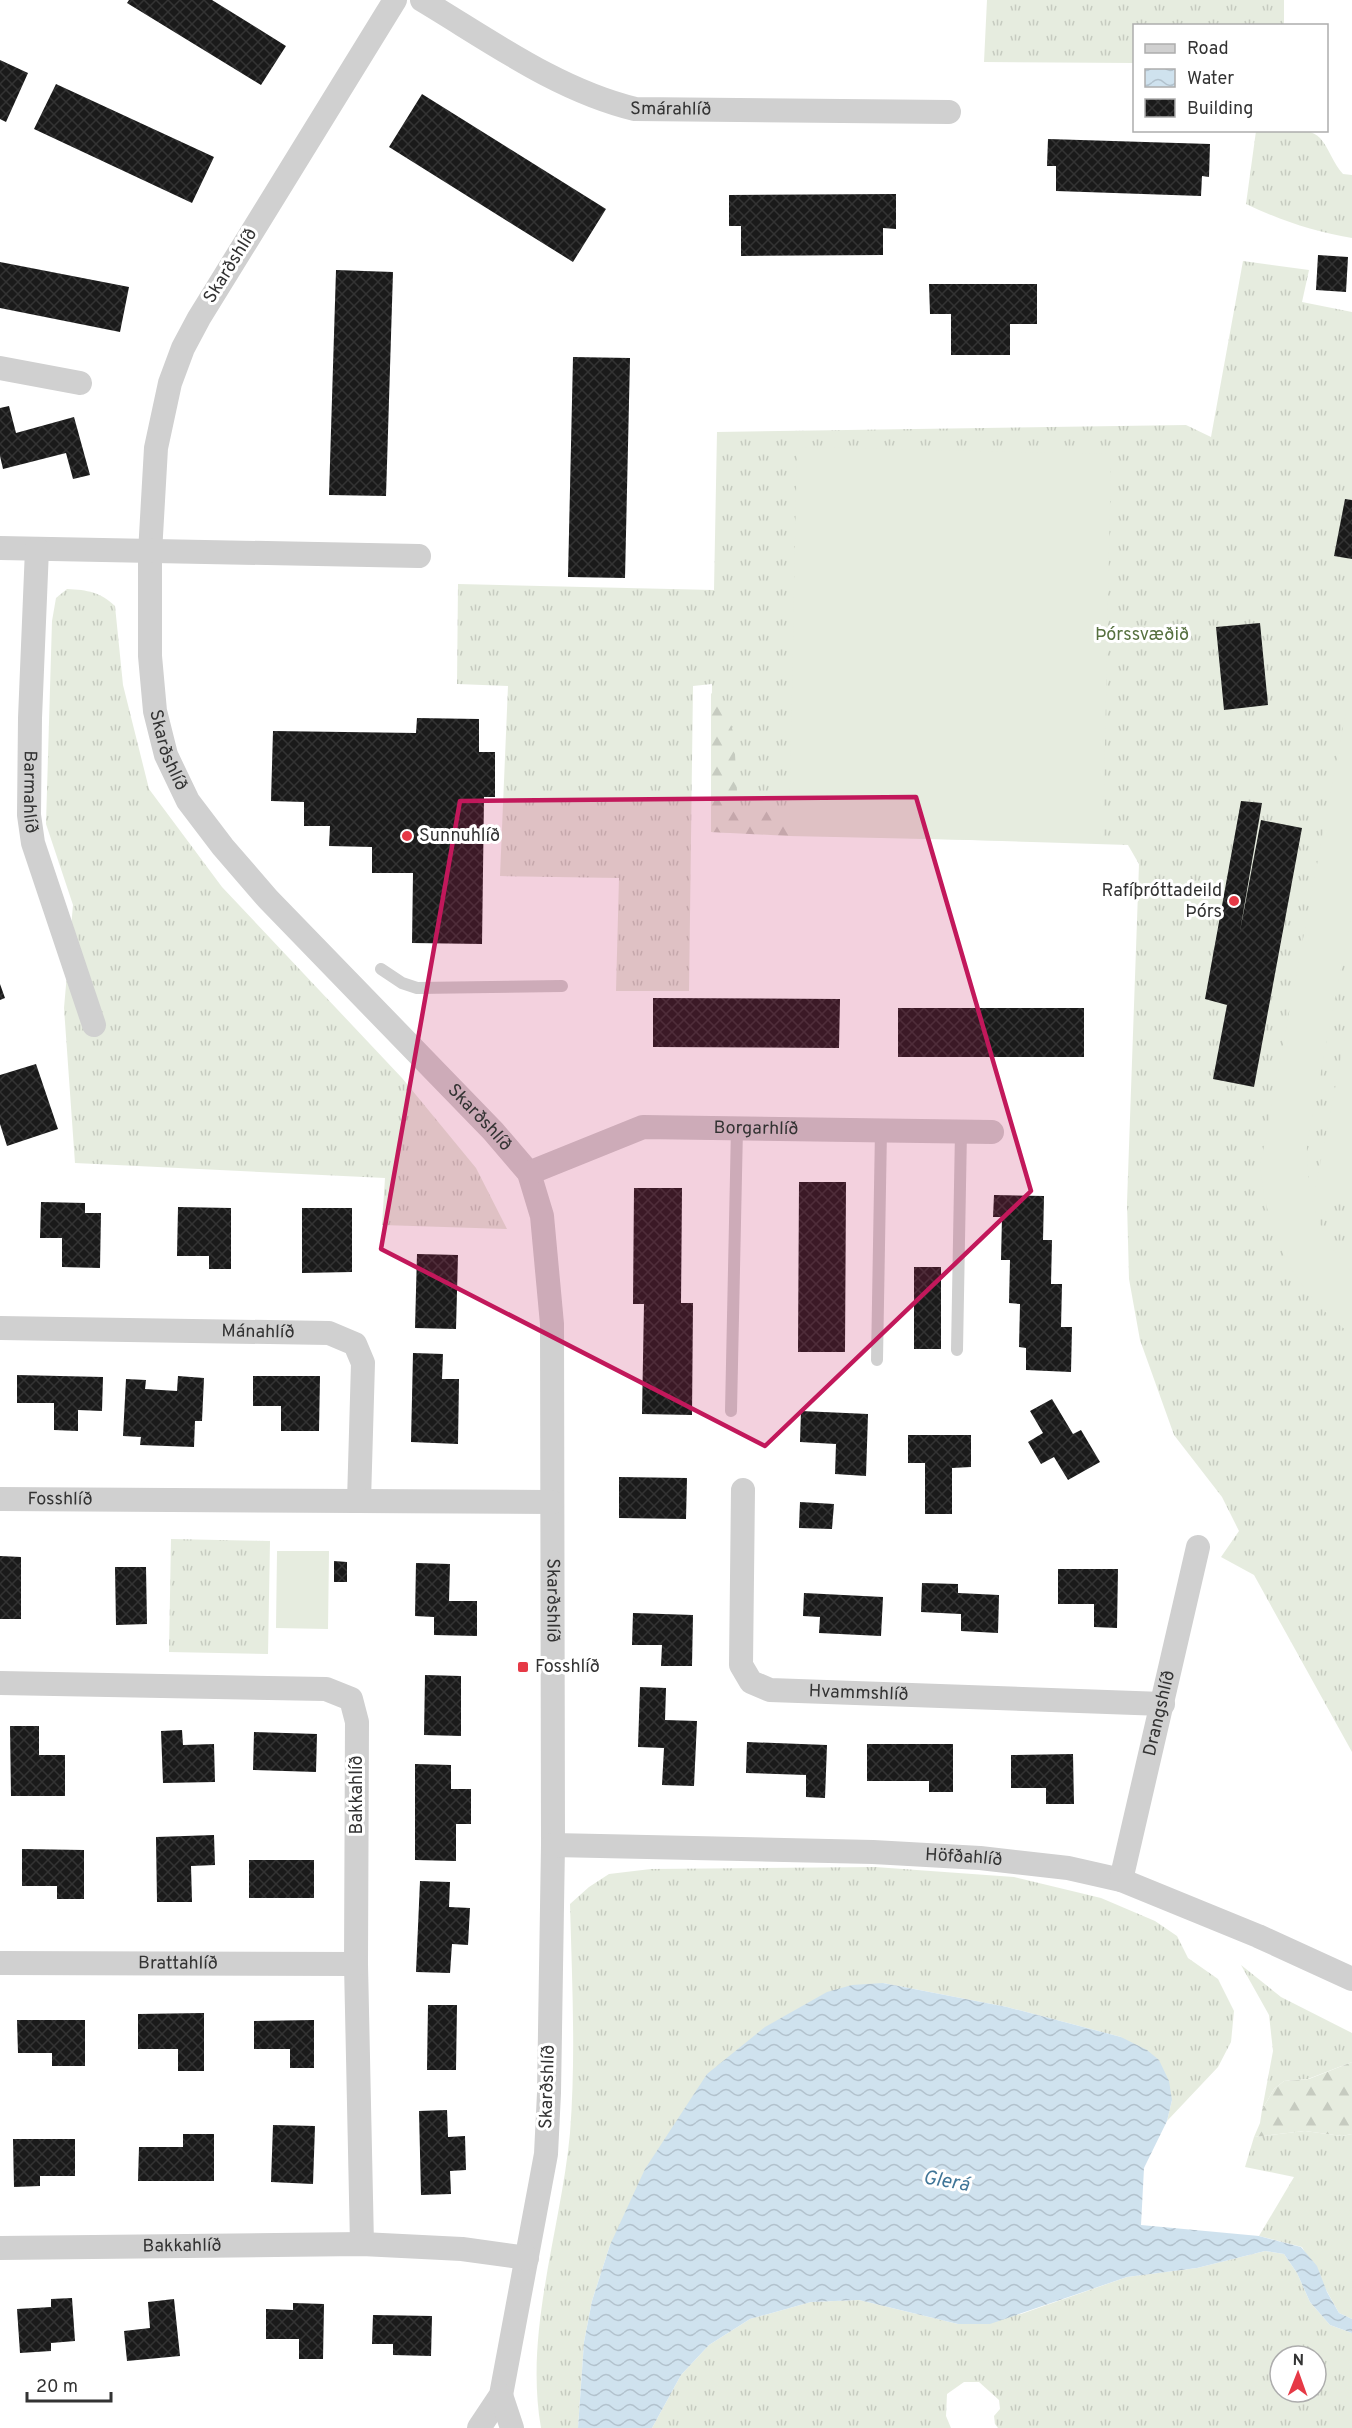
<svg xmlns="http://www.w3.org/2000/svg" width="1352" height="2428" viewBox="0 0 1352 2428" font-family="Overpass,sans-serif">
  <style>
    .grass { fill: url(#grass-tufts); fill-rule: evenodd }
    .forest { fill: url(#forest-firs) }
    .pitch { fill: #e6ecdf }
    .water { fill: url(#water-waves) }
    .building { fill: url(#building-cross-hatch) }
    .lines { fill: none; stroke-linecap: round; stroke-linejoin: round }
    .lane { stroke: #d0d0d0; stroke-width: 12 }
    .street { stroke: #d0d0d0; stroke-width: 24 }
    .marked { fill: #c2185b; fill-opacity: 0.2; stroke: #c2185b; stroke-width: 4.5; stroke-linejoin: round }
    .poi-dot { fill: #e63946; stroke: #fff; stroke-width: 2 }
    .labels { text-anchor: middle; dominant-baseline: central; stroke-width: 6; stroke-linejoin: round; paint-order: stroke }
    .street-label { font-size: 18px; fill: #333; stroke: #fff }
    .park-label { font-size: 18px; fill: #56703f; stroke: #fff }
    .poi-label { font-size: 18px; fill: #333; stroke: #fff; text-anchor: start }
    .water-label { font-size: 20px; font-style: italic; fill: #3f7597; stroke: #fff }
  </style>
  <defs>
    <pattern id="grass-tufts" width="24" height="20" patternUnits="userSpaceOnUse" patternTransform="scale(1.5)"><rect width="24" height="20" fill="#e6ecdf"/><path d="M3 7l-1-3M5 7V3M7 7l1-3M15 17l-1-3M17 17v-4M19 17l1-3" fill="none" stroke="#c6cbc0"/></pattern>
    <pattern id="forest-firs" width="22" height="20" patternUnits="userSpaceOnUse" patternTransform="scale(1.5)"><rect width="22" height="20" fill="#e6ecdf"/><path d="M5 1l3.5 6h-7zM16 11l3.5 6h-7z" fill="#c6cbc0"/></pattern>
    <pattern id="water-waves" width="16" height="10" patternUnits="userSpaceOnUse" patternTransform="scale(1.5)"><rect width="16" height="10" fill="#cfe2ee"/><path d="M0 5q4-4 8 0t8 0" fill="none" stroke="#b2c2cd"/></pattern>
    <pattern id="building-cross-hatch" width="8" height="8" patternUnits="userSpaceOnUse" patternTransform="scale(1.5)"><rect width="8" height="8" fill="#1a1a1a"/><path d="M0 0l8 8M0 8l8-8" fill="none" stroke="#333"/></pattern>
  </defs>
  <rect width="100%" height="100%" fill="#fff"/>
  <!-- grass -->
  <path class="grass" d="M987,0H1284V25L1134,26V63L984,62Z
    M1256,131C1272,130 1309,125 1320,138C1329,148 1333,163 1343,174L1352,175V238C1314,232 1280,220 1246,204Z
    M1243,261L1309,270L1302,302L1352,312V1752L1254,1575L1221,1557L1239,1531L1222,1497L1174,1435L1140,1340L1129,1279L1127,1203L1139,864L1128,845L711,832L712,684L693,686L689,991H616L619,878L500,876L508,686L457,684L458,584L714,590L717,432L1186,425L1211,437Z
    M67,589C88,590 100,592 115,606L123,685L149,789L222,887L402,1078L476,1168L507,1229L382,1225L385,1178L75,1163L64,1008L73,905L46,824L52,621L56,598Z
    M171,1539L270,1541L268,1654L169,1652Z
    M875,1867L1014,1877L1101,1898L1155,1921L1177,1936L1188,1958L1218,1979L1234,2011L1231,2042L1218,2067L1167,2121L1172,2100L1121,2037L1007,2007L883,1983L610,2245L592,2301L584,2342L578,2428H541C524,2331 561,2230 570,2133C576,2057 572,1980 570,1904L589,1887L609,1874L651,1869Z
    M1241,1965L1281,1997L1352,2033V2062L1308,2079L1284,2081L1274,2089L1262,2110L1273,2051L1269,2015Z
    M1305,2131L1342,2136L1352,2134V2319L1339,2313L1302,2247L1259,2236L1294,2177L1245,2167L1254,2137Z
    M1265,2251L1284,2254L1297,2273L1310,2302L1330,2325L1352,2333V2428H998L995,2424L994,2416L1000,2409L999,2400L979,2382H964L947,2394L946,2416L951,2428H652L681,2375L709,2345L750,2319L811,2302L859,2300L958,2324L1021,2314L1127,2277L1197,2268ZM1280,2356H1316V2392H1280Z"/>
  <!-- forest -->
  <path class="forest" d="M711,693L726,706L734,736L738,809L789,811V836L711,832Z
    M1352,2062V2134L1342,2136L1305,2131L1254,2137L1260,2123L1262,2110L1274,2089L1284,2081L1309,2079Z"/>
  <!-- pitch -->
  <path class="pitch" d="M797,447L1111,454L1103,843L789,836Z
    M1352,679V912L1307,1143C1306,1179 1312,1213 1330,1245C1335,1253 1349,1267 1352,1275C1352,1283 1352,1323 1352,1335C1294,1291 1268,1239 1260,1167Z
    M1352,1001V1204L1314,1196Z
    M277,1551H329L328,1629L276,1628Z"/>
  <!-- water -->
  <path class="water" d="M883,1983L1007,2007L1121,2037L1147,2050L1159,2060L1169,2081L1172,2100L1167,2121L1144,2168L1141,2225L1259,2236L1301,2247L1317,2266L1327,2292L1339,2313L1352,2319V2333L1330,2325L1310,2302L1297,2273L1284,2254L1265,2251L1197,2268L1127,2277L990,2324H958L859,2300L811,2302L750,2319L709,2345L681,2375L652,2428H578L584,2342L592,2301L610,2245L645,2169L707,2074L765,2027L827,1992L852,1985Z"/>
  <!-- building -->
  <path class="building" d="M129,0H212L286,46L261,85L127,3Z
    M0,60L28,73L6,122L0,119Z
    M56,84L214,157L192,203L34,129Z
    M422,94L606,209L573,262L389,147Z
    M1048,139L1210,144L1209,177L1202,176L1201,196L1056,191V166H1047Z
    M896,194V229L883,228V255L741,256V226H729V195Z
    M1318,255L1348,257L1346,292L1316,290Z
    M0,262L129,287L120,332L0,308Z
    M336,270L393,272L386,496L329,495Z
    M929,284H1037V324H1010V355H951V314H930Z
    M573,357L630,358L625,578L568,577Z
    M9,406L16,433L74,417L90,475L73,479L66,453L3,469L0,456V408Z
    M1345,499L1352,500V559L1334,556Z
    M1260,623L1268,705L1224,710L1216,627Z
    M417,718L479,719V752H495V797H484L482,944L412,943L413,873H372V847L329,846L330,826H304V802L271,801L273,731L416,733Z
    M1241,801L1262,803L1240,931L1261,820L1302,828L1254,1087L1213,1079L1227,1005L1205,999Z
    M0,984L5,998L0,1000Z
    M653,998L840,999L839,1048L653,1047Z
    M898,1008H1084V1057H898Z
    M36,1064L58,1129L7,1146L0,1124V1075Z
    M799,1182H846L845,1352H798Z
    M634,1188H682L681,1303H693L692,1415L642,1414L644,1304H633Z
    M994,1195L1044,1196L1043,1240H1052L1051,1284H1062L1061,1327H1072L1071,1372L1026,1370V1348L1019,1347L1020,1304L1009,1303L1010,1260H1001L1002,1217H993Z
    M41,1202L85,1203V1213H101L100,1268L62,1267V1238H40Z
    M178,1207L231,1208V1269H209V1256H177Z
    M302,1208H352V1272L302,1273Z
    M417,1254L458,1255L456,1329L415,1328Z
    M914,1267H941V1349H914Z
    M413,1353L443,1354L442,1379H459L458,1444L411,1442Z
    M17,1375L103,1377L102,1411L78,1410V1431L54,1430V1403H17Z
    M178,1376L204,1378L202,1421H195L194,1447L140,1445L141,1437L123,1436L126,1379L146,1380L145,1389L177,1391Z
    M253,1376H320L319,1431H281V1406H253Z
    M1052,1399L1073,1434L1081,1430L1100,1462L1068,1480L1054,1457L1041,1464L1028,1442L1043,1433L1030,1411Z
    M801,1411L868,1414L866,1476L835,1474L836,1444L800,1442Z
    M908,1435H971V1467L952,1468V1514H925V1463H908Z
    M619,1477L687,1478L686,1519L619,1518Z
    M800,1502L834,1504L832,1529L799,1528Z
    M0,1556L21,1557V1619H0Z
    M334,1561L347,1562V1582H334Z
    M416,1563L450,1564L449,1601H477V1636L434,1635V1617L415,1616Z
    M115,1567H146L147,1624L116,1625Z
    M1058,1569H1118L1117,1628L1094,1627V1604H1058Z
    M922,1583L958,1584V1593L999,1595L998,1633L961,1631V1614L921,1612Z
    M804,1593L883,1597L881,1636L819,1633L820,1617L803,1616Z
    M633,1613L693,1615L692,1666H661L662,1645H632Z
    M425,1675L461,1676V1736L424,1735Z
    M640,1687L666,1688L665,1720L697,1721L694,1786L662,1785L664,1748L638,1747Z
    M10,1726H39V1755H65V1796H11Z
    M182,1730L183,1745L214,1744L215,1782L163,1783L161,1731Z
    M254,1732L317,1734L316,1772L253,1770Z
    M747,1742L827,1745L825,1798L806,1797V1775L746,1773Z
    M867,1744H953V1792H929V1781H867Z
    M1073,1754L1074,1804H1046V1788H1011V1755Z
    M415,1764L451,1765V1789H471V1824H456V1861L415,1860Z
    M214,1835L215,1865L191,1866L192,1902H157L156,1837Z
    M22,1849L84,1850V1899H57V1886H22Z
    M249,1860H314V1898H249Z
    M420,1881L450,1882L449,1907L470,1908L468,1945L452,1944L450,1973L416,1972Z
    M428,2005H457L456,2070H427Z
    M204,2013V2071H178V2049H138V2014Z
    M17,2020H85V2066H52V2053H18Z
    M314,2020V2068H290V2049H254V2021Z
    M447,2110L448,2137L465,2136L466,2170L450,2171L451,2194L421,2195L419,2111Z
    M273,2125L315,2126L313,2184L271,2182Z
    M183,2134H214V2181H138L139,2147H183Z
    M13,2139H75V2176H40V2186L14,2187Z
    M72,2298L75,2341L51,2343V2351L20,2353L17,2309L51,2307V2299Z
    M174,2299L180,2356L127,2361L124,2331L150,2328L148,2302Z
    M293,2303L324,2304L323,2359H299V2339H266V2309L293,2310Z
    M373,2315L432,2316L431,2356L393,2355V2344H372Z"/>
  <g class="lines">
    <!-- lane -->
    <path class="lane" d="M381,969L402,983L417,988L562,986
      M957,1350L961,1131
      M877,1360L881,1130
      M731,1411L737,1128"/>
    <!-- street -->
    <g class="street">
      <path id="s1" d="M395,0L199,318L183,348L170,383L156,448L150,553V656L155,711L166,755L188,801L223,847L268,899L493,1131L529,1173L542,1216L552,1324L553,1845L549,2093L546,2154L501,2395L479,2428"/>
      <path id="s2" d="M422,0C489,40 557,90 635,109L949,112"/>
      <path d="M0,368L80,383"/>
      <path d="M0,548L419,556"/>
      <path id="s3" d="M37,549L30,718L29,815L33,843L94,1025"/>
      <path id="s4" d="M529,1173L643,1127L992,1132"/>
      <path id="s5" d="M0,1328L329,1333L355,1344L363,1363L359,1501"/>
      <path id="s6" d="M743,1490L741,1665L751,1682L770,1690L1163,1704"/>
      <path id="s7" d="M0,1499L552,1502"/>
      <path d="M0,1683L326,1689L351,1699L357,1722L356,1964L362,2244"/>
      <path id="s8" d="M553,1845L873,1852L980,1858L1068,1868L1121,1880L1258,1936L1352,1979"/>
      <path id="s9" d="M1121,1880L1198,1547"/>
      <path id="s10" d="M0,1963L356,1964"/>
      <path id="s11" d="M0,2248L362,2244L462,2249L527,2258"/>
      <path d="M501,2395L512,2428"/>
    </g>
  </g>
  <!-- marked area -->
  <path class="marked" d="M916,797L1031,1191L765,1446L381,1249L460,801Z"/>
  <!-- markers -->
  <g class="poi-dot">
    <circle cx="407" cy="836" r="6"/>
    <circle cx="1234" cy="901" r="6"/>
    <rect x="517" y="1661" width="12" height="12" rx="3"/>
  </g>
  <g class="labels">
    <!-- street labels -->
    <g class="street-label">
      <text stroke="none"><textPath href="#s2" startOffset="276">Smárahlíð</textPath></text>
      <text transform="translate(231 266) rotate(-58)">Skarðshlíð</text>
      <text stroke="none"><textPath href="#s1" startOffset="816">Skarðshlíð</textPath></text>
      <text stroke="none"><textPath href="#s3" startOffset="243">Barmahlíð</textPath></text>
      <text stroke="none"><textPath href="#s1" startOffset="1302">Skarðshlíð</textPath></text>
      <text stroke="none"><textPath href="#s4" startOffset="236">Borgarhlíð</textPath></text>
      <text stroke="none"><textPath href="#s5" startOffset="258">Mánahlíð</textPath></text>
      <text stroke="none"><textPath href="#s7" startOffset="60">Fosshlíð</textPath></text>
      <text stroke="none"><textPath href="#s1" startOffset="1806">Skarðshlíð</textPath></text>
      <text stroke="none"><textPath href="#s6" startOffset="304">Hvammshlíð</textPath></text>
      <text stroke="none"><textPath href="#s9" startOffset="171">Drangshlíð</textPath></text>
      <text transform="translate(357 1795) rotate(-90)">Bakkahlíð</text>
      <text stroke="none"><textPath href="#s8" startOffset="411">Höfðahlíð</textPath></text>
      <text stroke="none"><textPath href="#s10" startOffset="178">Brattahlíð</textPath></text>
      <text transform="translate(548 2087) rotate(-88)">Skarðshlíð</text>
      <text stroke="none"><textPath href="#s11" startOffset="182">Bakkahlíð</textPath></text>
    </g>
    <!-- park labels -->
    <g class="park-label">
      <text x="1142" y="635">Þórssvæðið</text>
    </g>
    <!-- poi labels -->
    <g class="poi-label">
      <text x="419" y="836">Sunnuhlíð</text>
      <text x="1222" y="891" text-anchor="end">Rafíþróttadeild<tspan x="1222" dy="21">Þórs</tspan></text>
      <text x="535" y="1667">Fosshlíð</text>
    </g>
    <!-- water labels -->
    <g class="water-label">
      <text transform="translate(946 2182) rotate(10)">Glerá</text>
    </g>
  </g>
  <!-- legend -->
  <rect x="1133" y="24" width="195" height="108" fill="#ffffff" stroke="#adadad" stroke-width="1.5"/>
  <rect x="1145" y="44" width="30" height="9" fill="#d0d0d0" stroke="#adadad" stroke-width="1.5"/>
  <text x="1187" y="54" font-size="18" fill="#333333">Road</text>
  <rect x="1145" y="69" width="30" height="18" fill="url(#water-waves)" stroke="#adadad" stroke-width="1.5"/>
  <text x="1187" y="84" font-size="18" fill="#333333">Water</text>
  <rect x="1145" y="99" width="30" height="18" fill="url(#building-cross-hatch)" stroke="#adadad" stroke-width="1.5"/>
  <text x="1187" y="114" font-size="18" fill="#333333">Building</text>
  <!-- north arrow -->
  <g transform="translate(1298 2374) rotate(1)"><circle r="28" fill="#ffffff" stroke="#adadad" stroke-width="1.5"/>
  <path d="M0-4.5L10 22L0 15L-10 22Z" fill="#e63946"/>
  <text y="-9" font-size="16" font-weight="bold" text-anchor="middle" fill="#333333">N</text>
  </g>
  <!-- scale -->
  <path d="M27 2392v9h84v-9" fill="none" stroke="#333333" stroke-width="3"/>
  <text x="36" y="2392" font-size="18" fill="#333333" stroke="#ffffff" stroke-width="4.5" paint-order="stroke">20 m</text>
</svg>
